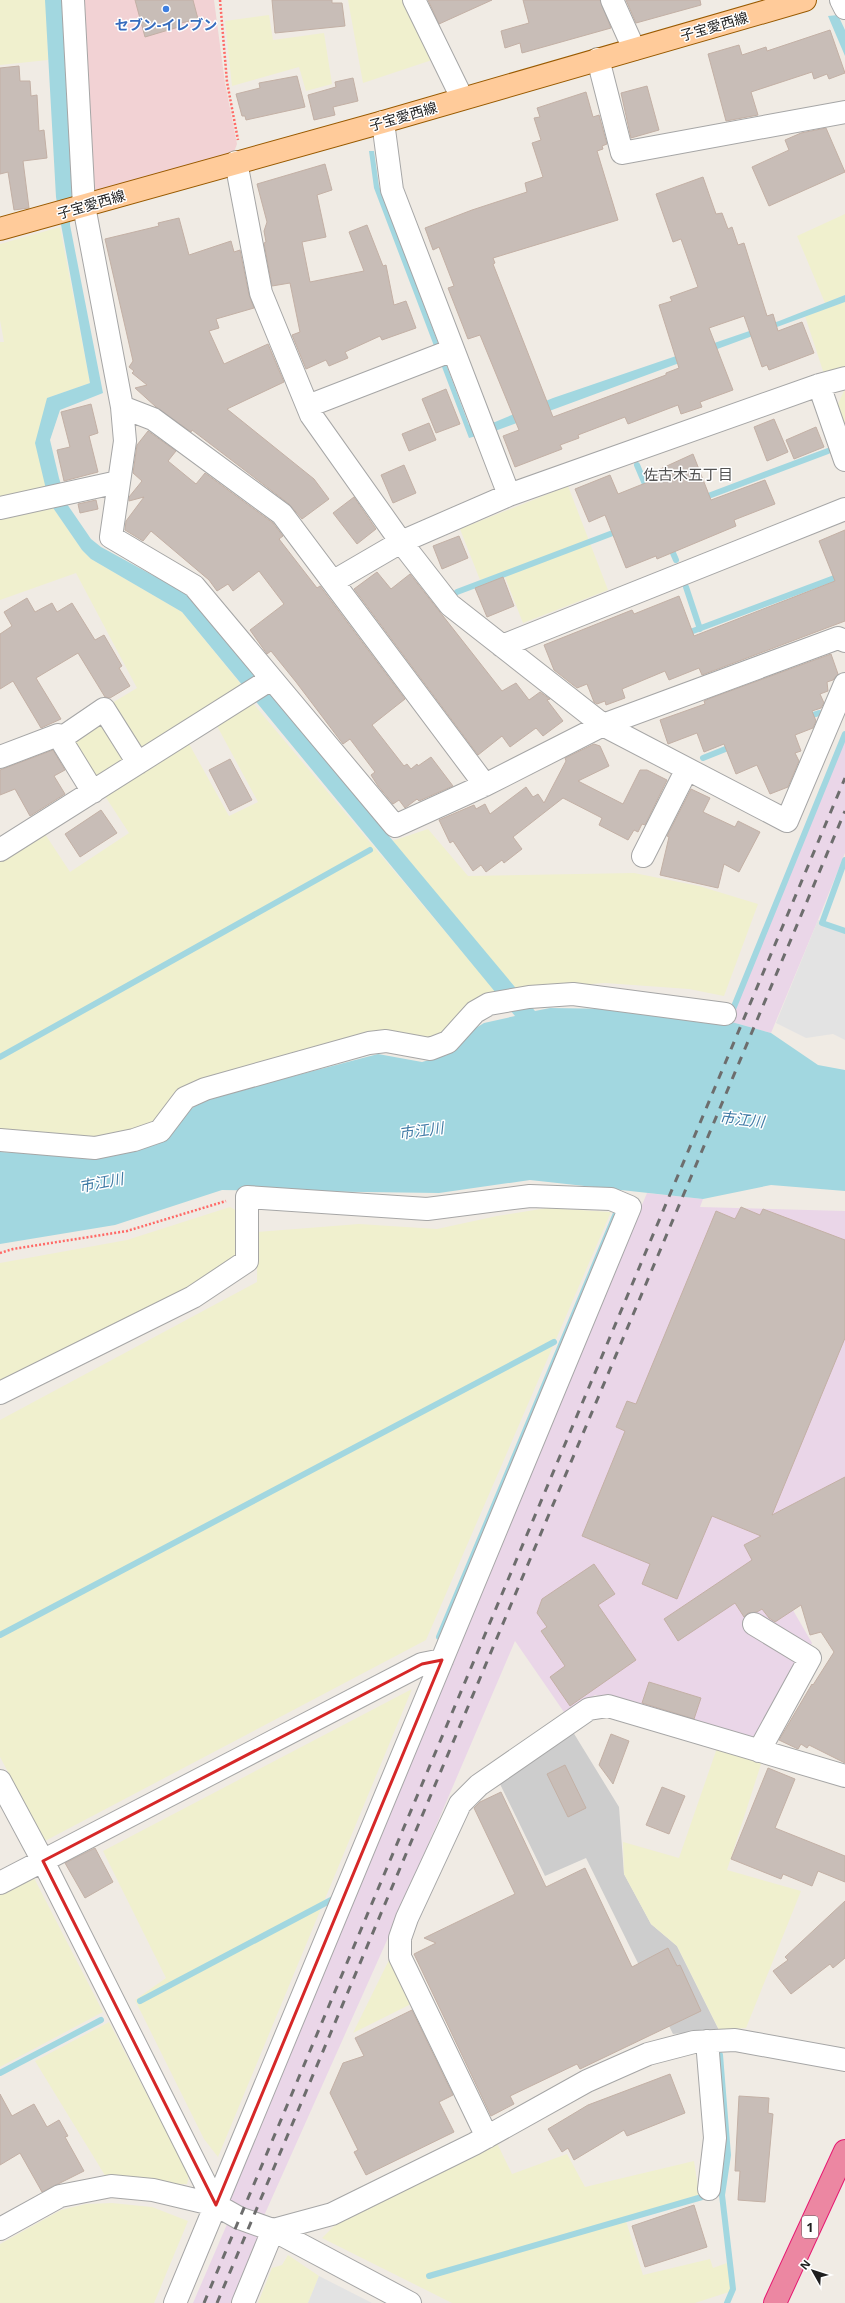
<svg xmlns="http://www.w3.org/2000/svg" width="845" height="2303" viewBox="0 0 845 2303" font-family="'Open Sans','Noto Sans JP',sans-serif">
  <style>
    .commercial { fill: #f2d2d4 }
    .industrial { fill: #ead6e8 }
    .religious { fill: #cdcdcd }
    .farmland { fill: #f0f0ce }
    .parking { fill: #e3e3e3 }
    .water { fill: #a2d7e0 }
    .lines { fill: none; stroke-linecap: round; stroke-linejoin: round }
    .stream { stroke: #a2d7e0; stroke-width: 6 }
    .building { fill: #c8bdb7; stroke: #c3b0a5 }
    .minor-casing { stroke: #a6a6a6; stroke-width: 24 }
    .major-casing { stroke: #995a00; stroke-width: 24 }
    .highway-casing { stroke: #e61971; stroke-width: 24 }
    .path { stroke: #ff6966; stroke-width: 2.5; stroke-dasharray: 2 2; stroke-linecap: butt }
    .minor { stroke: #fff; stroke-width: 22 }
    .major { stroke: #ffcb9a; stroke-width: 22 }
    .highway { stroke: #ec87a2; stroke-width: 22 }
    .rail { stroke: #6d6d6d; stroke-width: 3; stroke-dasharray: 8 8; stroke-linecap: butt }
    .marked { fill: none; stroke: #d62828; stroke-width: 3; stroke-linejoin: round }
    .shop-dot { fill: #3f7fe0; stroke: #fff; stroke-width: 1.5 }
    .labels { text-anchor: middle; dominant-baseline: central; stroke-width: 3; stroke-linejoin: round; paint-order: stroke }
    .shield { fill: #fff; stroke: #626262; stroke-width: 1 }
    .shield-label { font-size: 13px; font-weight: bold; fill: #1f1f1f }
    .shop-label { font-size: 14px; font-weight: bold; fill: #366cbe; stroke: #fff }
    .street-label { font-size: 14px; fill: #1f1f1f; stroke: #fff }
    .neighbourhood-label { font-size: 15px; fill: #525252; stroke: #fff }
    .water-label { font-size: 15px; font-style: italic; fill: #407aa5; stroke: #fff }
  </style>
  <rect width="100%" height="100%" fill="#f0ebe4"/>
  <!-- commercial -->
  <path class="commercial" d="M81,0H214L225,83L237,144L234,152L96,192L91,186Z"/>
  <!-- industrial -->
  <path class="industrial" d="M845,735V853L818,920L771,1033L728,1021Z
    M647,1193L703,1199L700,1207L845,1211V1550L779,1586L812,1643L756,1740L595,1695L566,1715L515,1641L392,1929L263,2218L262,2236L234,2303H193L228,2222L229,2195Z"/>
  <!-- religious -->
  <path class="religious" d="M573,1732L619,1807L624,1874L651,1924L677,1946L719,2030L673,2034L586,1858L545,1876L500,1784Z"/>
  <!-- farmland -->
  <path class="farmland" d="M0,0H46L48,60L0,65Z
    M348,0H403L432,60L363,83Z
    M269,15L273,40L324,33L332,84L306,91L299,67L232,86L225,21Z
    M845,214V295L825,303L797,236Z
    M60,227L90,383L47,398L46,491L0,502V342H4L0,320V244Z
    M845,302V369L824,374L805,316Z
    M844,391H845V428L837,406Z
    M568,486L608,590L523,623L503,572L480,580L460,529Z
    M49,502L82,550L91,559L182,612L244,688L149,751L135,750L107,706L137,688L76,573L0,600V514Z
    M252,702L495,991L473,1001L445,1036L199,1085L155,1125L94,1143L0,1133V860L45,834L70,872L129,833L105,796L188,742L229,816L258,802L216,724Z
    M103,716L127,756L99,784L68,741Z
    M428,829L468,876L634,873L699,886L758,904L724,996L689,989L605,983L516,989L392,841Z
    M230,1207L239,1212L240,1255L222,1270L0,1382V1263L127,1240Z
    M547,1208L611,1212L426,1640L45,1841L0,1757V1420L257,1282V1232L359,1224L437,1229L497,1216Z
    M412,1689L218,2157L204,2139L135,2000L166,1978L103,1851Z
    M717,1748L762,1761L727,1870L801,1891L746,2028L719,2030L677,1946L651,1924L624,1874L623,1842L679,1858Z
    M33,1876L103,2012L0,2067V1893Z
    M390,1958L411,2004L353,2033Z
    M109,2022L189,2175L187,2184H165L106,2177L35,2061Z
    M495,2139L512,2174L567,2154L585,2187L694,2161L700,2199L626,2221L643,2275L710,2259L713,2268L727,2263L732,2291L695,2303H452L322,2238L336,2224Z
    M112,2203L152,2207L188,2221L154,2303H0V2244L61,2210L86,2204Z
    M288,2255L319,2276L308,2303H258L272,2268L282,2265Z"/>
  <!-- parking -->
  <path class="parking" d="M818,920L845,929V1040L833,1034L806,1038L776,1023Z
    M319,2276L372,2303H308Z"/>
  <!-- water -->
  <path class="water" d="M45,0H65L75,187L71,199L70,225L103,393L60,410L50,440L59,478L67,504L91,539L101,547L187,594L535,1011L550,1008L615,1009L728,1021L771,1033L818,1065L845,1070V1191L771,1185L703,1199L530,1180L439,1193L222,1190L115,1225L0,1244V1152L92,1156L186,1113L203,1100L378,1054L422,1062L447,1055L471,1031L484,1023L515,1016L182,612L91,559L82,550L49,502L35,443L47,398L90,383L56,197Z
    M838,15L845,30V56L828,16Z
    M369,151H374L379,186L469,425L495,422L553,398L779,321L845,295V302L495,431L469,438L374,188Z"/>
  <g class="lines">
    <!-- stream -->
    <path class="stream" d="M637,465L648,491
      M703,498L828,451
      M670,546L676,560
      M686,587L700,629
      M457,592L618,531
      M685,634L845,574
      M807,717L819,713
      M703,758L733,746
      M845,860L822,923L845,931
      M731,1014L845,734
      M0,1057L370,850
      M0,1635L554,1342
      M439,1637L617,1211
      M140,2001L333,1899
      M720,2055L728,2155L722,2195L733,2289L727,2303
      M0,2073L101,2020
      M429,2276L702,2197"/>
  </g>
  <!-- building -->
  <path class="building" d="M135,0H193L198,19L181,23L182,26L145,37Z
    M272,0H332V3H342L345,26L275,33Z
    M428,0H492L439,24Z
    M523,0H600L611,28L522,53L520,43L505,48L501,31L529,23Z
    M626,0H700L701,5L636,23Z
    M830,30L845,73L829,79L827,74L814,79L812,72L751,92L758,115L726,121L708,54L739,45L742,55L766,47L767,51Z
    M19,66L20,81H30L31,96L37,95L39,131L44,130L47,158L23,161L29,208L14,210L8,172L0,174V68Z
    M297,76L305,107L246,120L245,116H242L236,94L260,88L259,83Z
    M353,78L358,101L333,107L335,115L314,120L308,95L336,87L335,82Z
    M647,86L659,130L631,138L621,93Z
    M586,92L593,117L599,115L607,144L602,146L603,149L597,151L618,220L493,258L495,263L493,264L553,417L666,375V373L679,368L659,305L672,301L670,297L698,287L681,239L673,242L656,194L703,177L716,214L722,213L728,229L732,227L738,245L744,243L767,316L773,314L778,331L802,322L814,353L769,370L767,365L762,367L744,316L709,328L733,390L700,402L702,407L681,414L678,405L628,424L625,417L578,435L579,438L560,445L562,449L515,467L503,436L519,430L480,335L468,339L448,288L454,286L439,247L433,250L425,228L472,210L527,192L525,183L543,177L532,143L541,140L534,118L540,117L537,108Z
    M826,128L845,172L769,206L752,167L789,150L785,140L801,133Z
    M325,164L332,190L317,195L326,237L302,242L310,282L364,271L349,232L367,225L383,266L386,265L394,305L406,301L416,328L382,340L380,336L345,352L348,358L329,366L326,360L306,369L292,335L300,332L290,283L272,286L264,243L266,242L264,231L267,222L257,184Z
    M179,218L189,255L231,241L234,252L240,250L249,295L254,308L216,319L219,328L209,331L224,364L268,344L284,382L227,409L314,479L329,499L302,519L289,504L192,430L191,432L156,407L135,388L147,385L132,373L134,371L129,367L133,361L105,239L159,226L158,223Z
    M446,389L460,424L436,433L422,399Z
    M91,404L98,433L89,436L98,472L64,481L57,450L70,447L61,412Z
    M774,419L788,452L767,461L754,427Z
    M429,423L436,440L409,451L402,434Z
    M816,427L824,447L794,459L786,440Z
    M148,431L176,451L168,461L196,484L205,473L273,523L283,536L279,539L317,588L320,586L405,699L372,725L404,766L407,764L411,769L417,764L418,766L431,757L453,786L419,801L417,799L405,808L399,800L393,804L378,786L371,775L375,772L350,739L343,744L296,682L271,651L267,654L250,630L284,604L259,571L233,591L228,584L217,591L209,580L151,531L143,541L125,530L126,521L144,497L129,501V497L142,481L133,473L137,445Z
    M693,454L711,500L765,480L775,504L734,520L736,526L657,559L656,556L626,568L605,515L589,522L575,489L610,475L618,494L648,482L645,476Z
    M404,465L416,493L393,503L381,475Z
    M354,497L376,529L357,544L333,513Z
    M96,500L98,509L80,513L78,504Z
    M845,530V621L702,675L699,668L669,680L665,671L622,689L625,698L606,705L605,701L597,704L594,702L587,684L577,688L554,670L544,645L632,610L634,614L679,596L694,636L835,581L819,541Z
    M459,536L468,558L442,569L433,546Z
    M377,572L391,589L410,574L502,691L516,683L529,700L540,692L550,699L547,700L563,721L543,736L536,728L510,747L502,736L478,755L354,589Z
    M503,577L514,606L487,617L475,588Z
    M27,598L35,612L52,603L57,612L72,603L95,640L104,635L122,666L119,668L130,686L110,698L105,697L78,653L36,678L61,719L41,728L13,681L0,689V634L12,626L4,612Z
    M831,654L838,674L833,680L827,682L828,691L820,694L824,703L821,708L812,711L816,721L813,728L795,735L801,751L795,753L799,761L788,787L770,794L757,765L736,774L724,744L704,752L697,733L668,744L660,720L705,704L704,701L711,698Z
    M594,744L600,746L609,766L578,781L623,804L640,770H647L667,780L645,825L642,824L638,832L634,830L628,840L599,825L602,818L563,798L513,837L522,849L504,863L502,860L486,872L481,865L473,871L453,841L450,843L439,820L474,805L476,809L485,804L490,814L526,787L533,797L538,794L544,803L566,761L565,758Z
    M53,750L65,770L54,776L65,794L30,816L15,789L0,795V770Z
    M230,759L252,800L230,811L209,770Z
    M691,789L710,798L703,812L735,827L738,821L760,832L739,872L724,864L718,888L660,875L669,837L667,836Z
    M101,810L117,833L80,857L65,834Z
    M741,1207L760,1215L763,1209L845,1240V1338L772,1515L845,1477V1763L809,1745L807,1748L801,1744L798,1749L779,1740L812,1684L813,1685L834,1652L821,1632L810,1635L801,1605L775,1622L769,1618L762,1609L757,1612L748,1613L744,1617L735,1603L678,1641L664,1619L752,1560L744,1545L761,1536L712,1516L677,1599L642,1584L650,1564L582,1536L625,1431L616,1427L627,1401L636,1404L716,1211L735,1219Z
    M594,1564L615,1594L598,1605L636,1660L570,1706L550,1677L565,1666L541,1631L547,1627L537,1613L542,1599Z
    M649,1682L701,1698L694,1719L642,1703Z
    M611,1734L629,1741L613,1784L599,1765Z
    M565,1765L586,1808L568,1817L547,1774Z
    M768,1768L795,1779L775,1828L845,1856V1882L818,1871L812,1886L783,1874L781,1879L731,1859Z
    M662,1787L685,1796L669,1834L646,1825Z
    M501,1792L546,1887L585,1868L632,1967L668,1948L677,1966L680,1965L701,2011L580,2069L577,2064L510,2096L514,2104L491,2116L414,1954L436,1943L424,1938L515,1894L474,1808L480,1802Z
    M95,1848L113,1882L85,1898L65,1863Z
    M845,1901V1958L833,1968L830,1964L791,1994L773,1971L788,1960L785,1957Z
    M412,2010L453,2095L439,2102L454,2132L366,2175L354,2152L358,2150L330,2093L343,2063L364,2056L355,2038Z
    M670,2074L685,2113L627,2136L624,2130L574,2160L568,2148L562,2152L548,2129L588,2105Z
    M0,2094L12,2116L34,2104L47,2127L59,2120L68,2136L65,2137L84,2171L42,2192L20,2153L0,2165Z
    M739,2096L769,2098L768,2113L773,2114L765,2202L738,2200L740,2171H735Z
    M694,2205L707,2247L645,2267L632,2226Z"/>
  <g class="lines">
    <!-- minor casing -->
    <g class="minor-casing">
      <path id="minor" d="M73,0L84,206L122,407L125,441L111,537L194,586L395,826L485,785L603,725L838,638L845,641
        M414,0L462,98
        M612,0L634,49
        M841,0L845,8
        M598,59L622,153L845,112
        M383,122L392,190L509,495
        M236,162L261,293L311,415L401,542L450,605L603,725L787,821L845,684
        M819,385L845,460
        M308,406L453,350
        M122,407L153,419L282,514L485,785
        M0,508L118,482
        M334,581L401,542L509,495L819,385L845,378
        M502,646L845,509
        M60,739L104,709L138,763
        M0,757L58,735L93,792
        M0,850L271,679
        M643,856L687,769
        M0,1140L95,1148L134,1140L160,1131L185,1098L205,1089L369,1043L386,1041L430,1049L448,1042L475,1012L489,1004L529,997L573,994L725,1014
        M0,1393L193,1297L247,1261V1197L427,1209L530,1196L611,1199L630,1207L175,2303
        M754,1624L810,1658L759,1751
        M0,1781L43,1861L216,2205
        M0,1883L422,1664L442,1660
        M707,2041L715,2138L709,2189
        M487,2137L400,1957V1938L407,1918L460,1804L479,1785L589,1709L608,1706L845,1776
        M0,2229L60,2196L111,2186L153,2190L216,2205L239,2218L273,2230L410,2303
        M273,2230L332,2214L474,2144L587,2081L648,2054L694,2042L735,2040L845,2060
        M243,2303L273,2230"/>
    </g>
    <!-- major casing -->
    <g class="major-casing">
      <path id="major" d="M0,229L383,122L805,0"/>
    </g>
    <!-- highway casing -->
    <g class="highway-casing">
      <path id="highway" d="M775,2303L845,2151"/>
    </g>
    <!-- path -->
    <path class="path" d="M220,0L227,82L238,140
      M0,1253L13,1249L127,1231L226,1201"/>
    <!-- minor -->
    <use href="#minor" class="minor"/>
    <!-- major -->
    <use href="#major" class="major"/>
    <!-- highway -->
    <use href="#highway" class="highway"/>
    <!-- rail -->
    <path class="rail" d="M204,2303L845,778
      M217,2303L845,811"/>
  </g>
  <!-- marked area -->
  <path class="marked" d="M442,1660L216,2205L43,1861L422,1664Z"/>
  <!-- markers -->
  <circle class="shop-dot" cx="166" cy="9" r="4"/>
  <g class="labels">
    <!-- shield labels -->
    <rect class="shield" x="802" y="2216" width="16" height="22" rx="3"/>
    <g class="shield-label">
      <text x="810" y="2227">1</text>
    </g>
    <!-- shop labels -->
    <g class="shop-label">
      <text x="166" y="24">セブン-イレブン</text>
    </g>
    <!-- street labels -->
    <g class="street-label">
      <text transform="translate(714 26) rotate(-16)">子宝愛西線</text>
      <text transform="translate(403 116) rotate(-16)">子宝愛西線</text>
      <text transform="translate(91 204) rotate(-16)">子宝愛西線</text>
    </g>
    <!-- neighbourhood labels -->
    <g class="neighbourhood-label">
      <text x="688" y="474">佐古木五丁目</text>
    </g>
    <!-- water labels -->
    <g class="water-label">
      <text transform="translate(742 1119) rotate(6)">市江川</text>
      <text transform="translate(421 1130) rotate(-8)">市江川</text>
      <text transform="translate(101 1182) rotate(-11)">市江川</text>
    </g>
  </g>
  <!-- north arrow -->
  <g transform="translate(813 2271) rotate(309)" stroke="#ffffff" stroke-width="3" paint-order="stroke">
  <path d="M0-3L7 15L0 10L-7 15Z" fill="#1f1f1f"/>
  <text y="-6" font-size="11" font-weight="bold" text-anchor="middle" fill="#1f1f1f">N</text>
  </g>
</svg>
